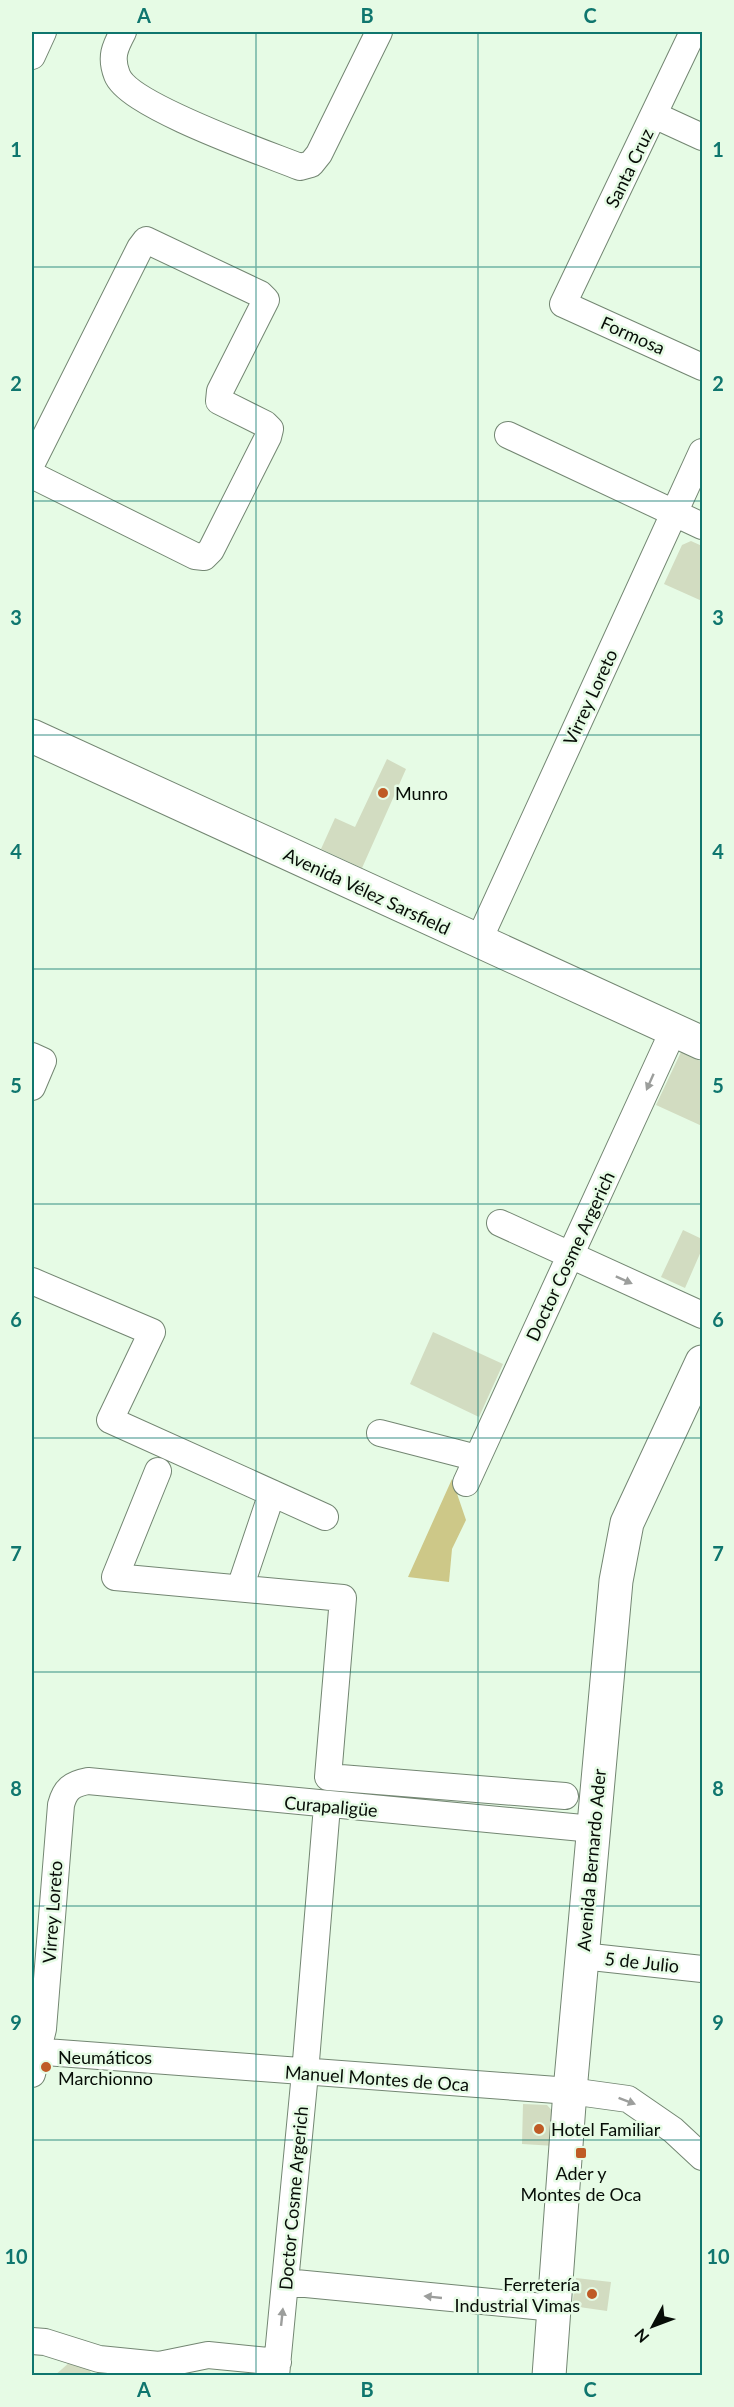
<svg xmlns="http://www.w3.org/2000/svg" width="734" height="2407" viewBox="0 0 734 2407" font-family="Lato,sans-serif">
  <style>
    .green { fill: #cdc888 }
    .building { fill: #d2dcc1 }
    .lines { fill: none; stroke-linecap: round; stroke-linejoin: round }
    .minor-casing { stroke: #738672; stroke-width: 28 }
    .major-casing { stroke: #738672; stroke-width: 35 }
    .minor { stroke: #fff; stroke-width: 26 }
    .major { stroke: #fff; stroke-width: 33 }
    .oneway { fill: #9c9e9c }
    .grid { fill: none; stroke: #0f766e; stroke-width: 1.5; stroke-opacity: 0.55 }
    .poi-dot { fill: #bf5b26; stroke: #e6fbe5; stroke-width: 2 }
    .labels { text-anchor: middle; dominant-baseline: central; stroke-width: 5; stroke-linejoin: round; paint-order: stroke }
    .street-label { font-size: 18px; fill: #070d07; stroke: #e6fbe5 }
    .poi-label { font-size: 18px; fill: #070d07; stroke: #e6fbe5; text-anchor: start }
    .neatline { fill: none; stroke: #0f766e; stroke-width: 2 }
    .grid-label { font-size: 20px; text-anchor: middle; font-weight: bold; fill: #0f766e }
  </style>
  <rect width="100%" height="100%" fill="#e6fbe5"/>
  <!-- green -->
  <path class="green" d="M452,1479L466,1520L452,1549L449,1582L408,1577Z"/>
  <!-- building -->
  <path class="building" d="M691,541L702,546V601L664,584L682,545Z
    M387,759L406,769L362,868L321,849L335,818L355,827Z
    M681,1052L702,1062V1126L656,1105Z
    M683,1230L702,1239V1249L685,1288L661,1277Z
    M433,1332L503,1364L479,1417L410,1384Z
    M523,2104L547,2105L556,2115L555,2146L522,2144Z
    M576,2278L611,2282L607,2311L572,2306Z
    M70,2362L83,2363L94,2376H54Z"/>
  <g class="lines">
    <!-- minor casing -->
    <g class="minor-casing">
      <path id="minor" d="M123,32C115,47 110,57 117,75C129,106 265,153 300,167L311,164L319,154L379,32
        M693,32L563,304L702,367
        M32,56L43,32
        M654,115L702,137
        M508,435L702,526
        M32,463L140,248L146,240L260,294L266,300L220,391L219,401L265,424L270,429L268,437L211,550L204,557L195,556L32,475
        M478,942L702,452
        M32,1056L43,1061L32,1087
        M500,1223L702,1315
        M32,1281L152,1332L110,1420L325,1517
        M380,1433L477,1458
        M158,1471L115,1577L343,1598L328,1777L565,1796
        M466,1483L674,1029
        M240,1588L272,1493
        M582,1956L702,1969
        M32,2051L570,2091L628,2099L673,2130L702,2157
        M32,2074L43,2029L61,1805C65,1789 72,1784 88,1781L593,1829
        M285,2282L554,2308
        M32,2341L45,2342L99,2359L159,2365L208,2355L278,2362
        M276,2376L305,2073L327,1806"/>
    </g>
    <!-- major casing -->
    <g class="major-casing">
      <path id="major" d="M32,736L702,1043
        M549,2376L570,2091L616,1581L627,1523L702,1362"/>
    </g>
    <!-- minor -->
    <use href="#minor" class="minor"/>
    <!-- major -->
    <use href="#major" class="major"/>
  </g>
  <!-- one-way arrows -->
  <defs><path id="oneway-solid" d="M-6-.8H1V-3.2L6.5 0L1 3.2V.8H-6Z" transform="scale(1.5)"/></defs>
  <g class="oneway">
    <use href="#oneway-solid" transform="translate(650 1082) rotate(114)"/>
    <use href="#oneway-solid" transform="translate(624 1280) rotate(24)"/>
    <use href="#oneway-solid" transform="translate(627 2101) rotate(21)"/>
    <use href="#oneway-solid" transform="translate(433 2297) rotate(-174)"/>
    <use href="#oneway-solid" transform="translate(282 2317) rotate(-84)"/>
  </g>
  <!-- grid -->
  <path class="grid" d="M256,32V2376M478,32V2376M32,267H702M32,501H702M32,735H702M32,969H702M32,1204H702M32,1438H702M32,1672H702M32,1906H702M32,2140H702"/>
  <!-- markers -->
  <g class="poi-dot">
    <circle cx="383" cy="793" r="6"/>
    <circle cx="46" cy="2067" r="6"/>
    <circle cx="539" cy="2129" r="6"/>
    <rect x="575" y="2147" width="12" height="12" rx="3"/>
    <circle cx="592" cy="2294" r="6"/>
  </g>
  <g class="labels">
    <!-- street labels -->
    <g class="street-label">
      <text transform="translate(629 168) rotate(-64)">Santa Cruz</text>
      <text transform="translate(633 335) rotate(24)">Formosa</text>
      <text transform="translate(590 697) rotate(-65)">Virrey Loreto</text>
      <text transform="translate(367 891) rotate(25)">Avenida Vélez Sarsfield</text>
      <text transform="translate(570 1256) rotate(-65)">Doctor Cosme Argerich</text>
      <text transform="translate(331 1806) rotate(5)">Curapaligüe</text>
      <text transform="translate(591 1860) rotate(-85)">Avenida Bernardo Ader</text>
      <text transform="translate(52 1912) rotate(-86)">Virrey Loreto</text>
      <text transform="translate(642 1962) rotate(6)">5 de Julio</text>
      <text transform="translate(377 2078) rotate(4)">Manuel Montes de Oca</text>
      <text transform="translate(293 2198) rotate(-85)">Doctor Cosme Argerich</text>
    </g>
    <!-- poi labels -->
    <g class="poi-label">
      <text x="395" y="793">Munro</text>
      <text x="58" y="2057">Neumáticos<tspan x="58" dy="21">Marchionno</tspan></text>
      <text x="551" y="2129">Hotel Familiar</text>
      <text x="581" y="2173" text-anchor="middle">Ader y<tspan x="581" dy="21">Montes de Oca</tspan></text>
      <text x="580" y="2284" text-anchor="end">Ferretería<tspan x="580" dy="21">Industrial Vimas</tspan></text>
    </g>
  </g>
  <!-- border -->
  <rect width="734" height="2407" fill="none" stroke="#e6fbe5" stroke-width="66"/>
  <!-- north arrow -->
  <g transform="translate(653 2326) rotate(229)" stroke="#e6fbe5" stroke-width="4.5" paint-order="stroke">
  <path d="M0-4.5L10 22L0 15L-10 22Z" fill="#070d07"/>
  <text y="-9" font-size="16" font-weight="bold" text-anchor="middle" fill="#070d07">N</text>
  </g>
  <rect x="33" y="33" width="668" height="2341" class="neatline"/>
  <g class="grid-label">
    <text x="144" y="23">A</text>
    <text x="367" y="23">B</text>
    <text x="590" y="23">C</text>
    <text x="16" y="157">1</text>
    <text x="718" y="157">1</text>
    <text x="16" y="391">2</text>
    <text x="718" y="391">2</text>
    <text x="16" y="625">3</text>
    <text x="718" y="625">3</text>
    <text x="16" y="859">4</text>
    <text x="718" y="859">4</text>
    <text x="16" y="1093">5</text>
    <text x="718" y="1093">5</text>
    <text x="16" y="1327">6</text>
    <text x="718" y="1327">6</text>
    <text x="16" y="1561">7</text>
    <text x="718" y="1561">7</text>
    <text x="16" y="1796">8</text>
    <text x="718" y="1796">8</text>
    <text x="16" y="2030">9</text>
    <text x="718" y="2030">9</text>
    <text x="16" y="2264">10</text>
    <text x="718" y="2264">10</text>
    <text x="144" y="2397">A</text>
    <text x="367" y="2397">B</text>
    <text x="590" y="2397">C</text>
  </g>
</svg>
